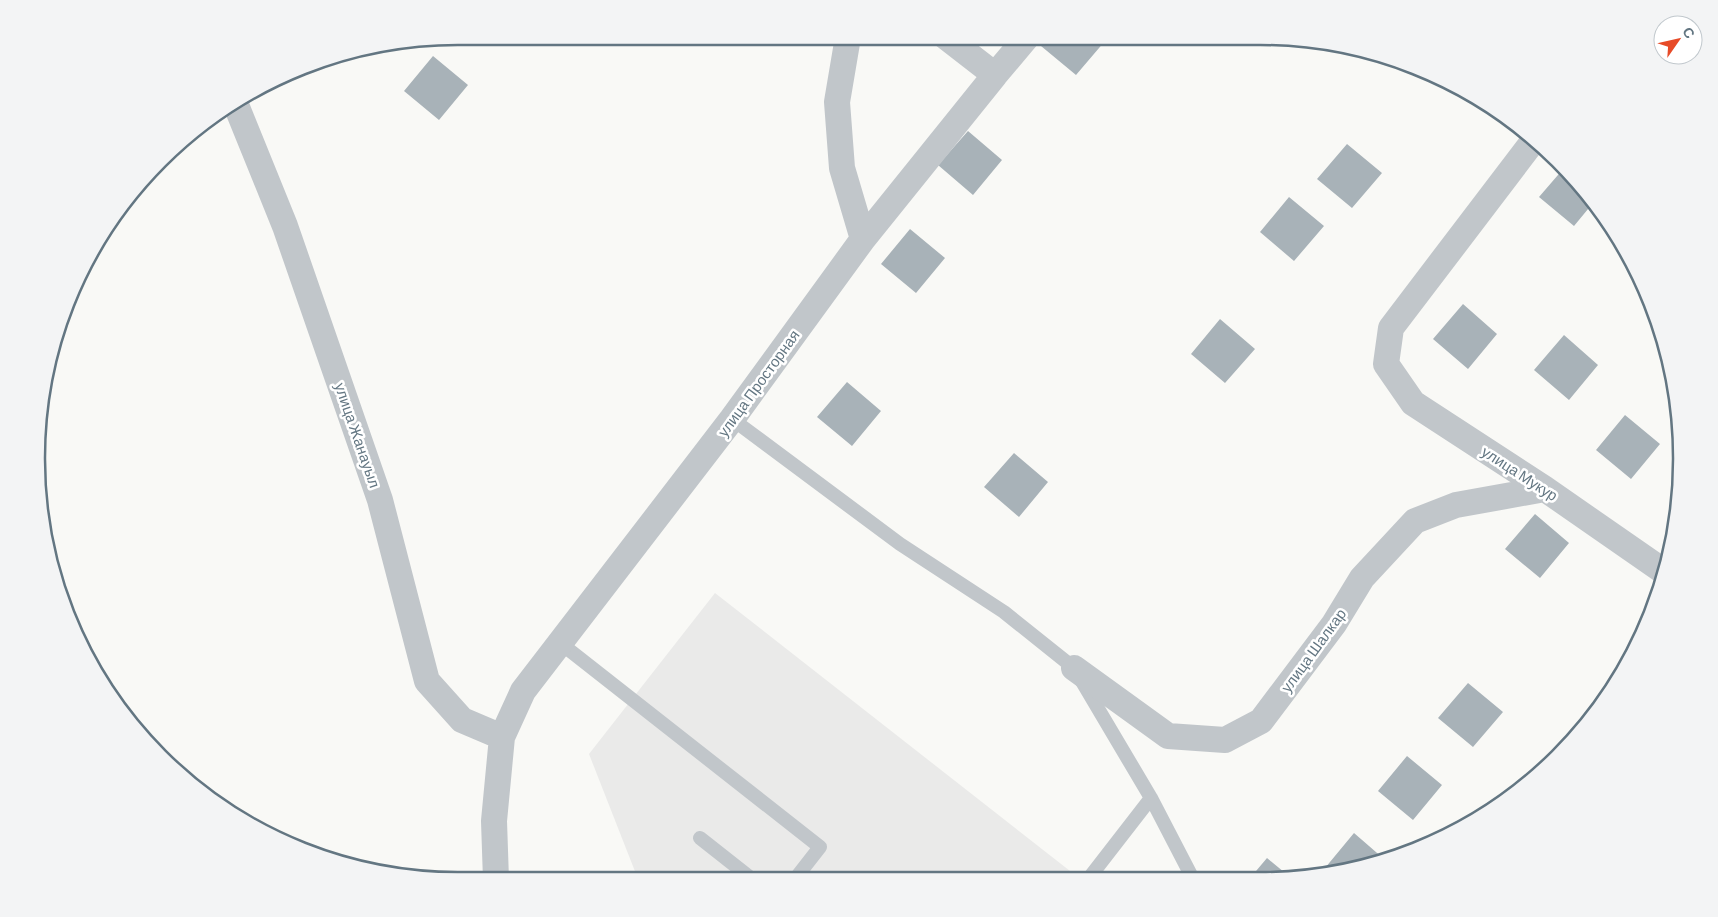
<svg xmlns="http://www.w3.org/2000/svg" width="1718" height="917" viewBox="0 0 1718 917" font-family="Barlow,sans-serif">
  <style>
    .built { fill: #eaeae9 }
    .building { fill: #a8b2b8 }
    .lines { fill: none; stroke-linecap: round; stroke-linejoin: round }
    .lane { stroke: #c1c6ca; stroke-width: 14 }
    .street { stroke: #c1c6ca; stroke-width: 26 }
    .labels { text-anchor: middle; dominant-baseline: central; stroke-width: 5; stroke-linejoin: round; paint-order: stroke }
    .street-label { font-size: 15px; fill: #637682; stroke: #fff }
    .rim { fill: none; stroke: #637682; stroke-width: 2.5 }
  </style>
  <rect width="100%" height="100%" fill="#f9f9f6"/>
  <!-- built -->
  <path class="built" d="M715,593L1079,878L638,879L589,754Z"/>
  <!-- building -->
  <path class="building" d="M549,36H559L555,41Z
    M1049,37H1100L1105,41L1076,75L1041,46Z
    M433,56L468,85L439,120L404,91Z
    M968,131L1002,160L973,195L938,165Z
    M1347,144L1382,173L1352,208L1317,179Z
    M1564,168L1577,180L1593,203L1574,226L1539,197Z
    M1289,197L1324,226L1294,261L1260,232Z
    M910,229L945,258L916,293L881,264Z
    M1463,304L1497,334L1468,369L1433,339Z
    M1220,319L1255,349L1225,383L1191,354Z
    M1564,335L1598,365L1569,400L1534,370Z
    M847,382L881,411L852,446L817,417Z
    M1625,415L1660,444L1631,479L1596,450Z
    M1014,453L1048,482L1019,517L984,487Z
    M1678,503L1676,514L1672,510Z
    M1535,514L1569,543L1540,578L1505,549Z
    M1468,683L1503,712L1473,747L1438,718Z
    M1407,756L1442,785L1413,820L1378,791Z
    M1354,833L1384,859L1330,873L1325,868Z
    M1267,858L1290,877H1251Z"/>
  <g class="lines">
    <!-- lane -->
    <path class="lane" d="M732,419L900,544L1004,612L1074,668L1151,798L1192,877
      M559,642L820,847L795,879
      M700,838L752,879
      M1089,878L1151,798"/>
    <!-- street -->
    <path class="street" d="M848,37L837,102L842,168L863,239
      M946,37L995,75
      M236,105L285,226L380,500L427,681L462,720L502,737
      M1534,140L1391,328L1386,364L1413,403L1545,489L1666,573
      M1074,668L1168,736L1225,740L1261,721L1334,624L1362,578L1415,521L1456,505L1545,489
      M496,880L494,821L502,737L523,691L732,419L863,239L995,75L1027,37"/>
  </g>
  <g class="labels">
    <!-- street labels -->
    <g class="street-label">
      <text transform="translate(758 383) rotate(-54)">улица Просторная</text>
      <text transform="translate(358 435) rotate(71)">улица Жанауыл</text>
      <text transform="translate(1520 473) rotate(33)">улица Мукур</text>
      <text transform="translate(1313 650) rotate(-54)">улица Шалкар</text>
    </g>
  </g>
  <!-- crop -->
  <path d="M0 0H1718V917H0ZM458 45H1260A413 413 0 0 1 1673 458V459A413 413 0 0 1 1260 872H458A413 413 0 0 1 45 459V458A413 413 0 0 1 458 45Z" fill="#f3f4f5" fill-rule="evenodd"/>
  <path class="rim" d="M458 45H1260A413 413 0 0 1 1673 458V459A413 413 0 0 1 1260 872H458A413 413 0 0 1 45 459V458A413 413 0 0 1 458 45Z"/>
  <!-- north arrow -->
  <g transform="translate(1678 40) rotate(56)"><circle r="24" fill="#ffffff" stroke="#c1c8cd"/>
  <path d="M0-4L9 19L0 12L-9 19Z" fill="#e74b28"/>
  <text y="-8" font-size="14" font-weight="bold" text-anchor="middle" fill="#637682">С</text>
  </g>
</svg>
